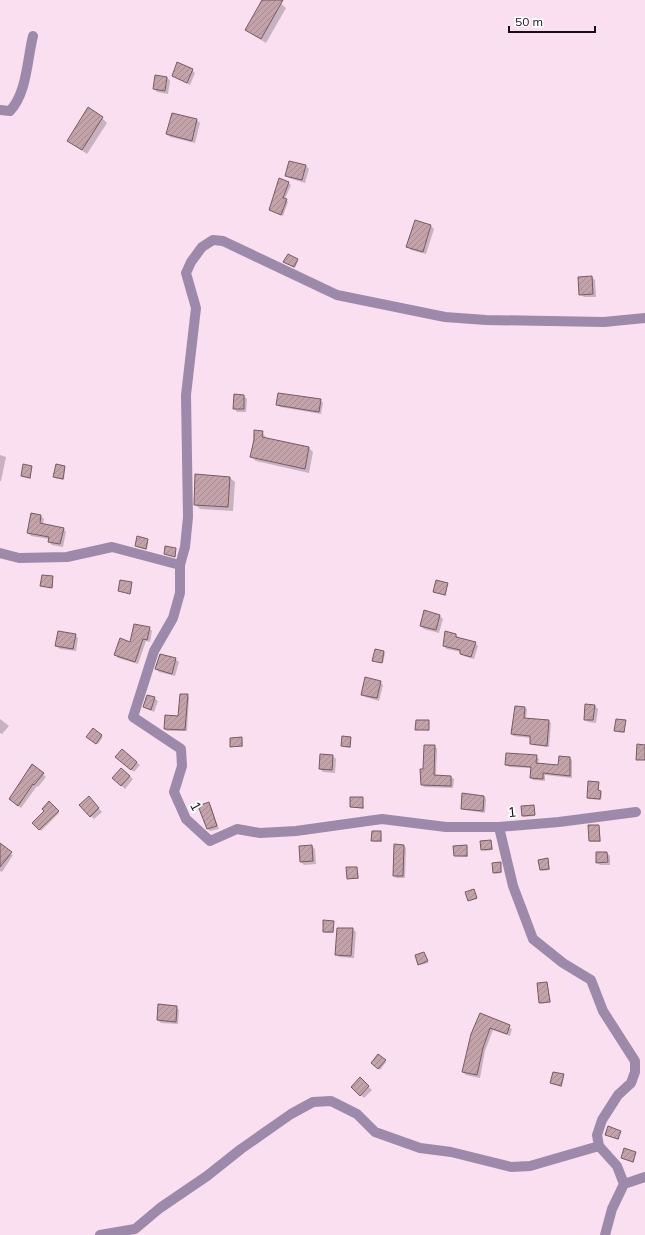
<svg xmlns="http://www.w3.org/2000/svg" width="645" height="1235" viewBox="0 0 645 1235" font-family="Mulish,sans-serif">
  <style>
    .shadow { fill: #0003 }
    .building { fill: url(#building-hatch); stroke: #775b61 }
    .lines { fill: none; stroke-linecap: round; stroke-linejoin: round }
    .minor { stroke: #9d89a9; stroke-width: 10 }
    .labels { text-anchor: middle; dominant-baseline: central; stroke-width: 4; stroke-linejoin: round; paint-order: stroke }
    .street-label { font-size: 14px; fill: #191016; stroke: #fff }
  </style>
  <defs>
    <pattern id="building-hatch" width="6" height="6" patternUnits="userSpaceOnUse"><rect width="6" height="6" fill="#c3a3a9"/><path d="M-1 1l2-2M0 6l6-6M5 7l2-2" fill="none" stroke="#a78b91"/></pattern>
  </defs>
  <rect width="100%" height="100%" fill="#fadff0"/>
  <!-- shadow -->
  <path class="shadow" d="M264,0H277L286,8L266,43L246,30Z
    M192,70L195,73L190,85L173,76Z
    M167,77L170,81L168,94L157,92L154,89Z
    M172,114L197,120L200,123L195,143L170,137L167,134Z
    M102,118L107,123L87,154L68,141Z
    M306,166L309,169L305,183L289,178L286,175Z
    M288,183L291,185L285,199L288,202L283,216L270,210Z
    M416,221L431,226L434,229L426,254L411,250L408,247Z
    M297,259L298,261L295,268L285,262Z
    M592,277L595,280L596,297H584L580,294Z
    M235,395L244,396L247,399L246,412H237L234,408Z
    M320,400L323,403L321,414L280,407L277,404Z
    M254,431L262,432L267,439L309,448L313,452L309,473L256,461L251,457Z
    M0,455L6,457L1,481H0Z
    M31,467V479L23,477L22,476Z
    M65,467L64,480L55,478L54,477Z
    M196,475L230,478L235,482L233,511L200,509L195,504Z
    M32,514L41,516L44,519L43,524L63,528L66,532L63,547L52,545L49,542V539L31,536L28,533Z
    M148,540L147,550L136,546Z
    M175,549L176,557L165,554Z
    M52,577L53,588L42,586Z
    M132,583L131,594L119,591Z
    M447,584L446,596L434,592Z
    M440,616L443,619L439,633L424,629L421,626Z
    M149,628L152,631L150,642L146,641L138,664L118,658L115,655Z
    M75,635L78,638L76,651L60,649L56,646Z
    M456,635L459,638L475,643L478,646L474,659L464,656L461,652L447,649L444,646Z
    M375,650L385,653L383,663L373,660Z
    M175,659L179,662L175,676L159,672L156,668Z
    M380,682L383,685L379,701L365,697L362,694Z
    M187,695L189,697L187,731H167L165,729L178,717Z
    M154,698L158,701L154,712L144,707Z
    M594,705L598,709L596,723L588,722L585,719Z
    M515,707L527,709L526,719L549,721L551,723L549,747L533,745L531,743V738L513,736L512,734Z
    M0,719L9,726L2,734L0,733Z
    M429,721V731L416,729Z
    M625,721V733L617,732L615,730Z
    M93,730L103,737L98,744L88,737Z
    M351,737V748L343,747L342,746Z
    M242,738L243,747L231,746Z
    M435,746L437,749L436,776L451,777L454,779L453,788L424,787L422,784L424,770Z
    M122,750L140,765L134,772L119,760Z
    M321,755L333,756L336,759L335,773L323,772L320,769Z
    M536,756L539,759L538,765L559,766L570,758L572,760V778L545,775V781L533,780L531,777V768L509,767L507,764Z
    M32,765L46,777L38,787L37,786L21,808L13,802Z
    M122,769L133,779L125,789L113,778Z
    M598,783L599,792L602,793L601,800L589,799L588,798Z
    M484,796L486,799L485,813L465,810L462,808Z
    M89,798L102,812L94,819L80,805Z
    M362,798L364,809L351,807Z
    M49,803L59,813L41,831L33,823L45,811Z
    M208,803L211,806L219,829L210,831L207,828Z
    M533,806L535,816L524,817L523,816Z
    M599,826L601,842H591L590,841Z
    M381,832L382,842H374L372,841Z
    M491,841L493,850L484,851L482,842Z
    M312,846L315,849L316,864L304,865L301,862Z
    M404,846L406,848L405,878H396L394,875Z
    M467,846L468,857L455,856Z
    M0,851L13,855L2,872L0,871Z
    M607,853L610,856V865H600L597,862Z
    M548,859L550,870L542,871L541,869Z
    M500,863L502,873L495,874L494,872Z
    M357,868L359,879H349L348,878Z
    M474,890L477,899L470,901L468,900Z
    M333,922L334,933H325L324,931Z
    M353,929L356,932L354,958L339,957L336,954Z
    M424,953L428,963L420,965L419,964Z
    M547,983L551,1002L541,1004L540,1002Z
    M176,1007L179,1010L178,1024L161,1023L158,1020Z
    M481,1014L512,1029L510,1036L493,1030L485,1051L480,1078L466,1075L463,1072Z
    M378,1055L386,1062L380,1070L372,1063Z
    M564,1075L562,1087L551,1083Z
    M360,1079L372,1090L364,1098L352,1087Z
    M620,1132L619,1140L608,1136Z
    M635,1153L634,1163L622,1158Z"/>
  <!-- building -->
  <path class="building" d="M262,0H283L261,39L245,30Z
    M177,62L193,69L187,83L172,76Z
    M155,75L167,77L165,91L153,89Z
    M88,107L103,117L82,150L67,141Z
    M172,113L197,119L192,141L166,134Z
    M289,161L306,165L302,180L285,176Z
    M279,178L289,182L283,198L287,199L281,215L269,210Z
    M415,220L431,225L423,252L406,247Z
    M288,254L298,259L294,267L283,262Z
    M592,276L593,294L579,295L578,277Z
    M278,393L321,399L319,412L276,405Z
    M234,394L244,395V409H233Z
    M254,430L263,431L262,437L309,447L305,469L250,457L254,440Z
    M23,464L32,466L30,478L21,476Z
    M56,464L65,466L63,479L53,477Z
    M195,474L230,477L228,507L194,505Z
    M31,513L41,515L40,523L64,528L60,544L48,542L49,537L27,533Z
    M137,536L148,539L146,549L135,546Z
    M165,546L176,548L175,557L164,554Z
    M42,575L53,576L52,588L40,586Z
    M120,580L132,582L130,594L118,591Z
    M436,580L448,583L445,595L433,592Z
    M424,610L440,615L436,630L420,626Z
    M134,624L150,627L147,640L143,639L135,662L114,655L120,638L130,642Z
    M58,631L76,634L73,649L55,646Z
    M445,631L456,634V637L476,642L471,657L460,654V650L443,646Z
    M375,649L384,651L382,663L372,661Z
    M160,654L176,658L172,674L155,669Z
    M365,677L381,681L377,698L361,695Z
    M180,694H188L185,730L164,729L165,715L178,716Z
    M147,695L155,697L151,710L143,707Z
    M585,704L595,705L593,720H584Z
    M515,706L525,707L524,718L549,720L547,746L530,744V736L511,734Z
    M616,719L626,720L624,732L614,731Z
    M416,720H429V730H415Z
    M93,728L102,735L96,744L86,737Z
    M342,736L351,737L350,747L341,746Z
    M242,737V746L230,747V738Z
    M637,744L645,745V760H636Z
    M424,745H435L434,775L451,776V786L421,785L420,769H423Z
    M122,749L137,762L131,770L115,757Z
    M506,753L537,755L536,763L558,765L559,756L570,757V776L543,773V779L530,778L531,767L505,765Z
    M320,754L333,755L332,770L319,769Z
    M32,764L44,773L34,785L33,784L18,806L9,799Z
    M121,768L130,776L121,786L112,778Z
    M588,781L599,782L598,790L601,791L600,799L587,798Z
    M462,793L484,796L483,811L461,809Z
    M89,796L99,808L90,817L79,805Z
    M350,797H363V808L350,807Z
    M49,801L59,811L39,830L32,823L44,811L42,809Z
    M209,802L217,826L207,829L198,806Z
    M534,805L535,815L522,816L521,806Z
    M588,825H599L600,841H589Z
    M372,831H381V841H371Z
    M491,840L492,849L481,850L480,841Z
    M0,843L12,852L0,867Z
    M394,844L404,845L403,876H393Z
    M312,845L313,861L300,862L299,846Z
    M467,845V856H454L453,846Z
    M596,852H607L608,862L596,863Z
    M548,858L549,869L540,870L538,860Z
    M501,862V872L493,873L492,863Z
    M346,867H357L358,878L347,879Z
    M474,889L477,898L468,901L465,892Z
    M323,920L334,921L333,932H323Z
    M337,928H353L351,956L335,955Z
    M424,952L428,961L418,965L415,955Z
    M547,982L550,1002L539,1003L537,983Z
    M158,1004L177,1006L176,1022L157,1020Z
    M480,1013L510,1025L507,1034L490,1028L483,1048L477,1075L462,1072L471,1034Z
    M378,1054L386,1060L378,1069L371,1063Z
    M553,1072L564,1074L561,1086L550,1083Z
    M360,1077L369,1086L360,1096L351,1087Z
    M608,1126L621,1131L618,1139L605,1135Z
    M624,1148L636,1152L633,1162L621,1158Z"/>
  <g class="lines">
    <!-- minor -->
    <path class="minor" d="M0,110L10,111C27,93 27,60 33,36
      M0,553L19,558L67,557L112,547L180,565V593L173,618L154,651L133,717L181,749L182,766L174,792L186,819L210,841L237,829L260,833L296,831L382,819L446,827H499L559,822L636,812
      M180,565L185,547L188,517L186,395L196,308L186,273L191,262L202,247L213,240L223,241L337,295L445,317L486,320L604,322L645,318
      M499,827L513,886L533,939L563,963L591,980L603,1011L635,1061V1072L631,1083L618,1095L602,1120L597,1135L599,1146L617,1166L624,1184
      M100,1235L135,1229L160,1208L207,1176L241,1149L291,1114L313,1102L331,1101L357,1114L375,1132L420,1148L451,1152L511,1167L530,1166L599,1146
      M605,1235L612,1209L624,1184L645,1177"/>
  </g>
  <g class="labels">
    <!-- street labels -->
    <g class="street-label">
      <text transform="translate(196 806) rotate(62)">1</text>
      <text transform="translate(512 812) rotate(-5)">1</text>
    </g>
  </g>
  <!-- scale -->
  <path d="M509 26v6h86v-6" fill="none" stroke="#191016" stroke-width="2"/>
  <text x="515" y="26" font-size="12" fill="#191016" stroke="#ffffff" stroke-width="3" paint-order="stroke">50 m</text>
</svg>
